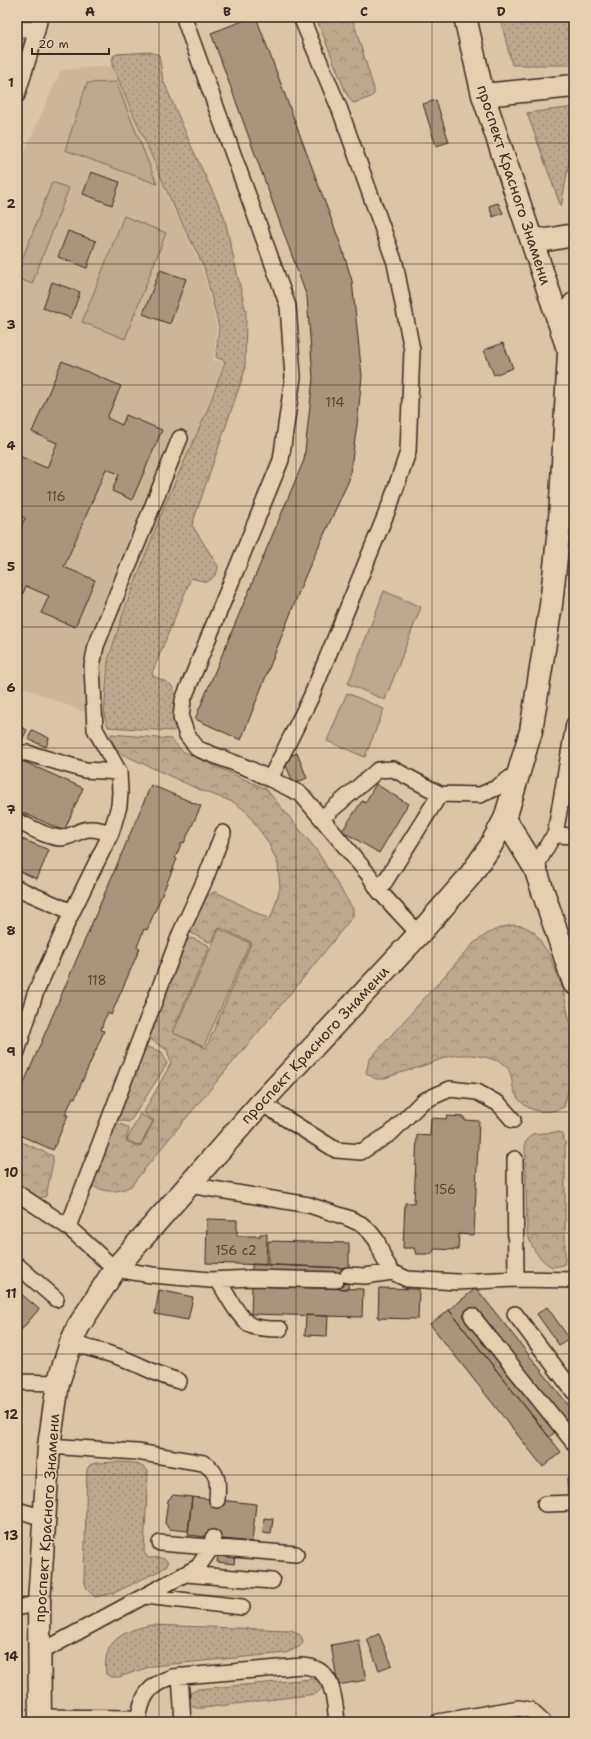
<svg xmlns="http://www.w3.org/2000/svg" width="591" height="1739" viewBox="0 0 591 1739" font-family="'Shantell Sans',sans-serif">
  <style>
    .built { fill: #cbb798 }
    .grass { fill: url(#grass-dots); stroke: #7c6955 }
    .forest { fill: url(#forest-crowns); stroke: #7c6955 }
    .park { fill: #bca88c; stroke: #7c6955 }
    .building { fill: #a8957b; stroke: #3b2a1e }
    .lines { fill: none; stroke-linecap: round; stroke-linejoin: round }
    .lane-casing { stroke: #3b2a1e; stroke-width: 18 }
    .street-casing { stroke: #3b2a1e; stroke-width: 25 }
    .primary-casing { stroke: #3b2a1e; stroke-width: 25 }
    .lane { stroke: #e4cfae; stroke-width: 15 }
    .street { stroke: #e4cfae; stroke-width: 22 }
    .primary { stroke: #e4cfae; stroke-width: 22 }
    .grid { fill: none; stroke: #3b2a1e; stroke-width: 1; stroke-opacity: 0.55 }
    .labels { text-anchor: middle; dominant-baseline: central; stroke-width: 3; stroke-linejoin: round; paint-order: stroke }
    .number-label { font-size: 13px; fill: #564535 }
    .street-label { font-size: 15px; fill: #3b2a1e; stroke: #e4cfae }
    .neatline { fill: none; stroke: #3b2a1e; stroke-width: 1.5 }
    .grid-label { font-size: 13px; text-anchor: middle; font-weight: bold; fill: #3b2a1e }
  </style>
  <defs>
    <pattern id="grass-dots" width="8" height="8" patternUnits="userSpaceOnUse"><rect width="8" height="8" fill="#bca88c"/><path d="M2 2h.1M6 6h.1" fill="none" stroke="#9a8972" stroke-width="1.8" stroke-linecap="round"/></pattern>
    <pattern id="forest-crowns" width="20" height="18" patternUnits="userSpaceOnUse"><rect width="20" height="18" fill="#bca88c"/><path d="M2 6a3 3 0 1 1 6 0M12 15a3 3 0 1 1 6 0" fill="none" stroke="#9a8972"/></pattern>
  </defs>
  <rect width="100%" height="100%" fill="#dac5a5"/>
  <filter id="ink" filterUnits="userSpaceOnUse"><feTurbulence type="fractalNoise" baseFrequency=".025" numOctaves="2"/><feDisplacementMap in="SourceGraphic" scale="8" xChannelSelector="R" yChannelSelector="G"/><feConvolveMatrix kernelMatrix="1 2 1 2 8 2 1 2 1" color-interpolation-filters="sRGB"/></filter>
  <g filter="url(#ink)">
    <!-- built -->
    <path class="built" d="M112,66L169,201L202,267L217,327L213,361H224L206,411L164,504L124,607L107,659L102,715L94,716L17,685V169L61,70Z"/>
    <!-- grass -->
    <path class="grass" d="M500,17H574V65H512Z
      M20,35L28,36L17,72V37Z
      M150,52L159,55L163,80L193,150L224,216L246,312L245,370L192,525L218,566C218,574 213,578 207,582L191,578L152,673L153,676C159,679 166,681 171,685C178,693 178,720 175,730L172,731L108,727L104,715L108,660L125,608L165,504L207,411L225,362L224,360L217,358L216,356L219,327L204,267L171,201L112,65L113,56L117,54Z
      M574,107V135L561,207L527,113Z
      M95,1463C110,1463 137,1458 148,1471L144,1552L148,1558C155,1558 163,1556 168,1562L167,1566L161,1570L114,1593L95,1597L87,1589L84,1580L87,1469L90,1465Z
      M151,1625L291,1630C298,1633 302,1634 303,1643L299,1647L286,1653L152,1666L119,1677H111L106,1674C102,1640 123,1631 151,1625Z
      M312,1679H318L321,1683L322,1688L316,1694L203,1708H196L189,1705L187,1699L189,1694L198,1689Z"/>
    <!-- forest -->
    <path class="forest" d="M316,17H352L374,89V94L371,97L354,103L352,102L346,93Z
      M111,734L171,739L182,751L266,789L315,848L353,909V916C281,1008 203,1095 131,1186C116,1194 105,1192 90,1185L114,1122L128,1127L129,1129L126,1141L140,1147L154,1121L146,1115L144,1112L171,1063L167,1050L150,1039L148,1036L186,941L191,938L208,945L209,948L172,1032L206,1048L251,944V942L221,928L218,929L213,940L209,942L191,933C189,925 205,891 216,892L269,919L272,915L280,888L278,864L268,842L246,811L233,802L198,789L120,753L111,740Z
      M513,925L523,926L534,932L549,954L563,989L571,1029L570,1084L564,1107C546,1116 524,1112 515,1093C510,1082 514,1070 502,1063C488,1056 467,1053 451,1056C444,1057 438,1061 431,1063C415,1069 398,1073 382,1079H376L366,1073L369,1060L474,943C488,933 495,928 513,925Z
      M145,1046L162,1052L167,1064L131,1120L128,1122L116,1119Z
      M558,1132L563,1134L565,1143V1260L564,1265L552,1267C538,1259 531,1247 527,1232L525,1143L532,1134Z
      M17,1140L53,1156V1162L46,1196L39,1199L17,1186Z"/>
    <!-- park -->
    <path class="park" d="M116,82L157,184L65,150L87,83Z
      M52,182L69,188L32,284L17,278V273Z
      M124,216L166,233L125,339L82,322Z
      M384,591L421,607L385,700L348,684Z
      M347,693L384,709L365,757L327,741Z
      M219,929L250,943L204,1046L173,1033Z
      M140,1114L153,1121L140,1146L127,1140Z"/>
    <!-- building -->
    <path class="building" d="M253,17H256L342,248L352,281L362,376L357,425L349,480L306,574L241,740L195,719L304,460L313,378L307,297L211,33Z
      M436,100L449,142L436,146L423,104Z
      M91,172L120,182L112,205L83,194Z
      M498,203L503,213L493,217L489,206Z
      M68,231L96,241L87,268L58,257Z
      M160,270L186,279L170,324L143,314Z
      M52,282L80,292L71,318L43,308Z
      M503,343L513,368L494,375L484,350Z
      M62,361L121,386L107,418L122,425L126,415L162,430L132,500L112,491L119,474L106,469L64,567L95,580L75,627L41,613L49,596L26,586L17,607V536L25,518L17,515V455L47,468L57,443L32,432Z
      M17,725L27,730L21,742L17,740Z
      M32,730L49,738L46,747L28,739Z
      M297,753L307,778L294,784L283,759Z
      M18,759L83,788L64,831L17,810V762Z
      M376,784L408,804L379,853L342,831L362,801L365,803Z
      M151,785L201,806L184,843L182,842L175,858L177,859L147,930L144,929L137,947L140,948L111,1015L108,1013L104,1020L101,1030L104,1031L75,1098L73,1097L65,1115H68L53,1150L17,1134V1099Z
      M17,837L49,850L37,879L17,870Z
      M447,1116L464,1117V1120L479,1121L474,1235L459,1234L458,1250L435,1249L431,1254H416L414,1248H403L405,1203H414L417,1135L430,1136L431,1118L446,1119Z
      M207,1219L237,1220V1236H260V1234H267L266,1265L206,1263Z
      M268,1241L349,1243V1268L268,1265Z
      M252,1264L349,1268L348,1289L252,1286Z
      M252,1286L363,1289L362,1317L251,1314Z
      M379,1288L419,1289L418,1319L378,1318Z
      M476,1288L574,1412V1417L549,1437L449,1310Z
      M159,1290L193,1297L188,1320L155,1314Z
      M19,1292L39,1309L17,1335V1294Z
      M547,1307L569,1338L559,1345L537,1314Z
      M449,1310L561,1452L543,1467L430,1324Z
      M306,1315L328,1316L327,1336L305,1335Z
      M574,1477V1497H568L567,1478Z
      M173,1495L192,1497L188,1531L169,1529L165,1523L168,1500Z
      M192,1497L256,1504L252,1542L188,1535Z
      M264,1518L273,1519L271,1534L263,1533Z
      M218,1554L235,1556L234,1564L217,1562Z
      M379,1634L392,1665L379,1670L367,1639Z
      M359,1640L366,1680L338,1685L331,1645Z"/>
    <g class="lines">
      <!-- lane casing -->
      <g class="lane-casing">
        <path id="lane" d="M186,17L185,21L288,306L293,377L281,460L183,700L181,718L187,735L198,749L250,769L270,779
          M301,17L340,110L395,263L412,350L408,452L391,502L311,697L270,779L301,794L369,875L379,891L419,934
          M17,30L20,29L37,30
          M17,95L37,30L40,17
          M17,753H27L85,770L119,772
          M440,794L480,795L496,788L520,771
          M322,818L378,770L393,769L440,794L379,891
          M17,821C30,827 46,837 60,838C69,838 76,832 84,830C92,827 103,831 111,833
          M555,835L574,724
          M535,868L550,841L555,835L574,836
          M17,888L72,912
          M17,1052L35,994L72,912L111,833L119,806L120,792L119,772L95,729L92,666L96,646L180,438
          M261,1103L336,1150L361,1152L391,1133L423,1101L450,1089L477,1092L499,1104L513,1120
          M515,1159L516,1279
          M189,1185L309,1205L348,1218L361,1224L370,1232L377,1241L384,1259L392,1272L407,1279L457,1282L516,1279L574,1280
          M17,1193L68,1227L115,1269L152,1275L210,1280L252,1278L336,1280
          M68,1227L181,932L204,882L223,833
          M17,1265L56,1299
          M348,1275L365,1276L392,1272
          M218,1280C225,1291 240,1321 252,1326C261,1329 270,1329 280,1329
          M515,1314L574,1392
          M472,1316L574,1443
          M71,1343C88,1348 105,1352 122,1358C141,1365 159,1376 179,1381
          M17,1382L58,1383
          M49,1446L137,1452L203,1463C220,1473 218,1483 217,1500
          M545,1504L574,1503
          M17,1510L44,1518
          M160,1543L296,1554
          M186,1574L272,1581
          M145,1596L242,1607
          M17,1608L39,1603
          M39,1653L198,1567L211,1548L213,1538
          M180,1676L183,1722
          M40,1717L129,1718L135,1722
          M138,1722C141,1697 148,1685 172,1677L302,1666C334,1667 334,1697 337,1722
          M438,1722L519,1708L530,1710L543,1722"/>
      </g>
      <!-- street casing -->
      <g class="street-casing">
        <path id="street" d="M505,819L535,868L574,983"/>
      </g>
      <!-- primary casing -->
      <g class="primary-casing">
        <path id="primary" d="M465,17L483,95L567,346
          M483,95L574,86
          M532,238L546,240L574,235
          M40,1722L39,1603L49,1446L58,1383L71,1343L78,1327L115,1269L261,1103L419,934L469,877L490,847L505,819L531,731L551,605L560,519L569,353L574,304"/>
      </g>
      <!-- lane -->
      <use href="#lane" class="lane"/>
      <!-- street -->
      <use href="#street" class="street"/>
      <!-- primary -->
      <use href="#primary" class="primary"/>
    </g>
  </g>
  <!-- grid -->
  <path class="grid" d="M159,17V1722M296,17V1722M432,17V1722M17,143H574M17,264H574M17,385H574M17,506H574M17,627H574M17,748H574M17,870H574M17,991H574M17,1112H574M17,1233H574M17,1354H574M17,1475H574M17,1596H574"/>
  <g class="labels">
    <!-- number labels -->
    <g class="number-label">
      <text x="335" y="402">114</text>
      <text x="56" y="496">116</text>
      <text x="97" y="980">118</text>
      <text x="445" y="1189">156</text>
      <text x="236" y="1250">156 с2</text>
    </g>
    <!-- street labels -->
    <g class="street-label">
      <text transform="translate(514 185) rotate(72)">проспект Красного Знамени</text>
      <text transform="translate(315 1045) rotate(-47)">проспект Красного Знамени</text>
      <text transform="translate(47 1518) rotate(-86)">проспект Красного Знамени</text>
    </g>
  </g>
  <!-- margin -->
  <rect width="591" height="1739" fill="none" stroke="#e4cfae" stroke-width="44"/>
  <!-- scale -->
  <path d="M32 48v6h77v-6" fill="none" stroke="#3b2a1e" stroke-width="2"/>
  <text x="38" y="48" font-size="12" fill="#3b2a1e" stroke="#e4cfae" stroke-width="3" paint-order="stroke">20 m</text>
  <rect x="22" y="22" width="547" height="1695" class="neatline"/>
  <g class="grid-label">
    <text x="90" y="16">A</text>
    <text x="227" y="16">B</text>
    <text x="364" y="16">C</text>
    <text x="501" y="16">D</text>
    <text x="11" y="87">1</text>
    <text x="11" y="208">2</text>
    <text x="11" y="329">3</text>
    <text x="11" y="450">4</text>
    <text x="11" y="571">5</text>
    <text x="11" y="692">6</text>
    <text x="11" y="814">7</text>
    <text x="11" y="935">8</text>
    <text x="11" y="1056">9</text>
    <text x="11" y="1177">10</text>
    <text x="11" y="1298">11</text>
    <text x="11" y="1419">12</text>
    <text x="11" y="1540">13</text>
    <text x="11" y="1661">14</text>
  </g>
</svg>
